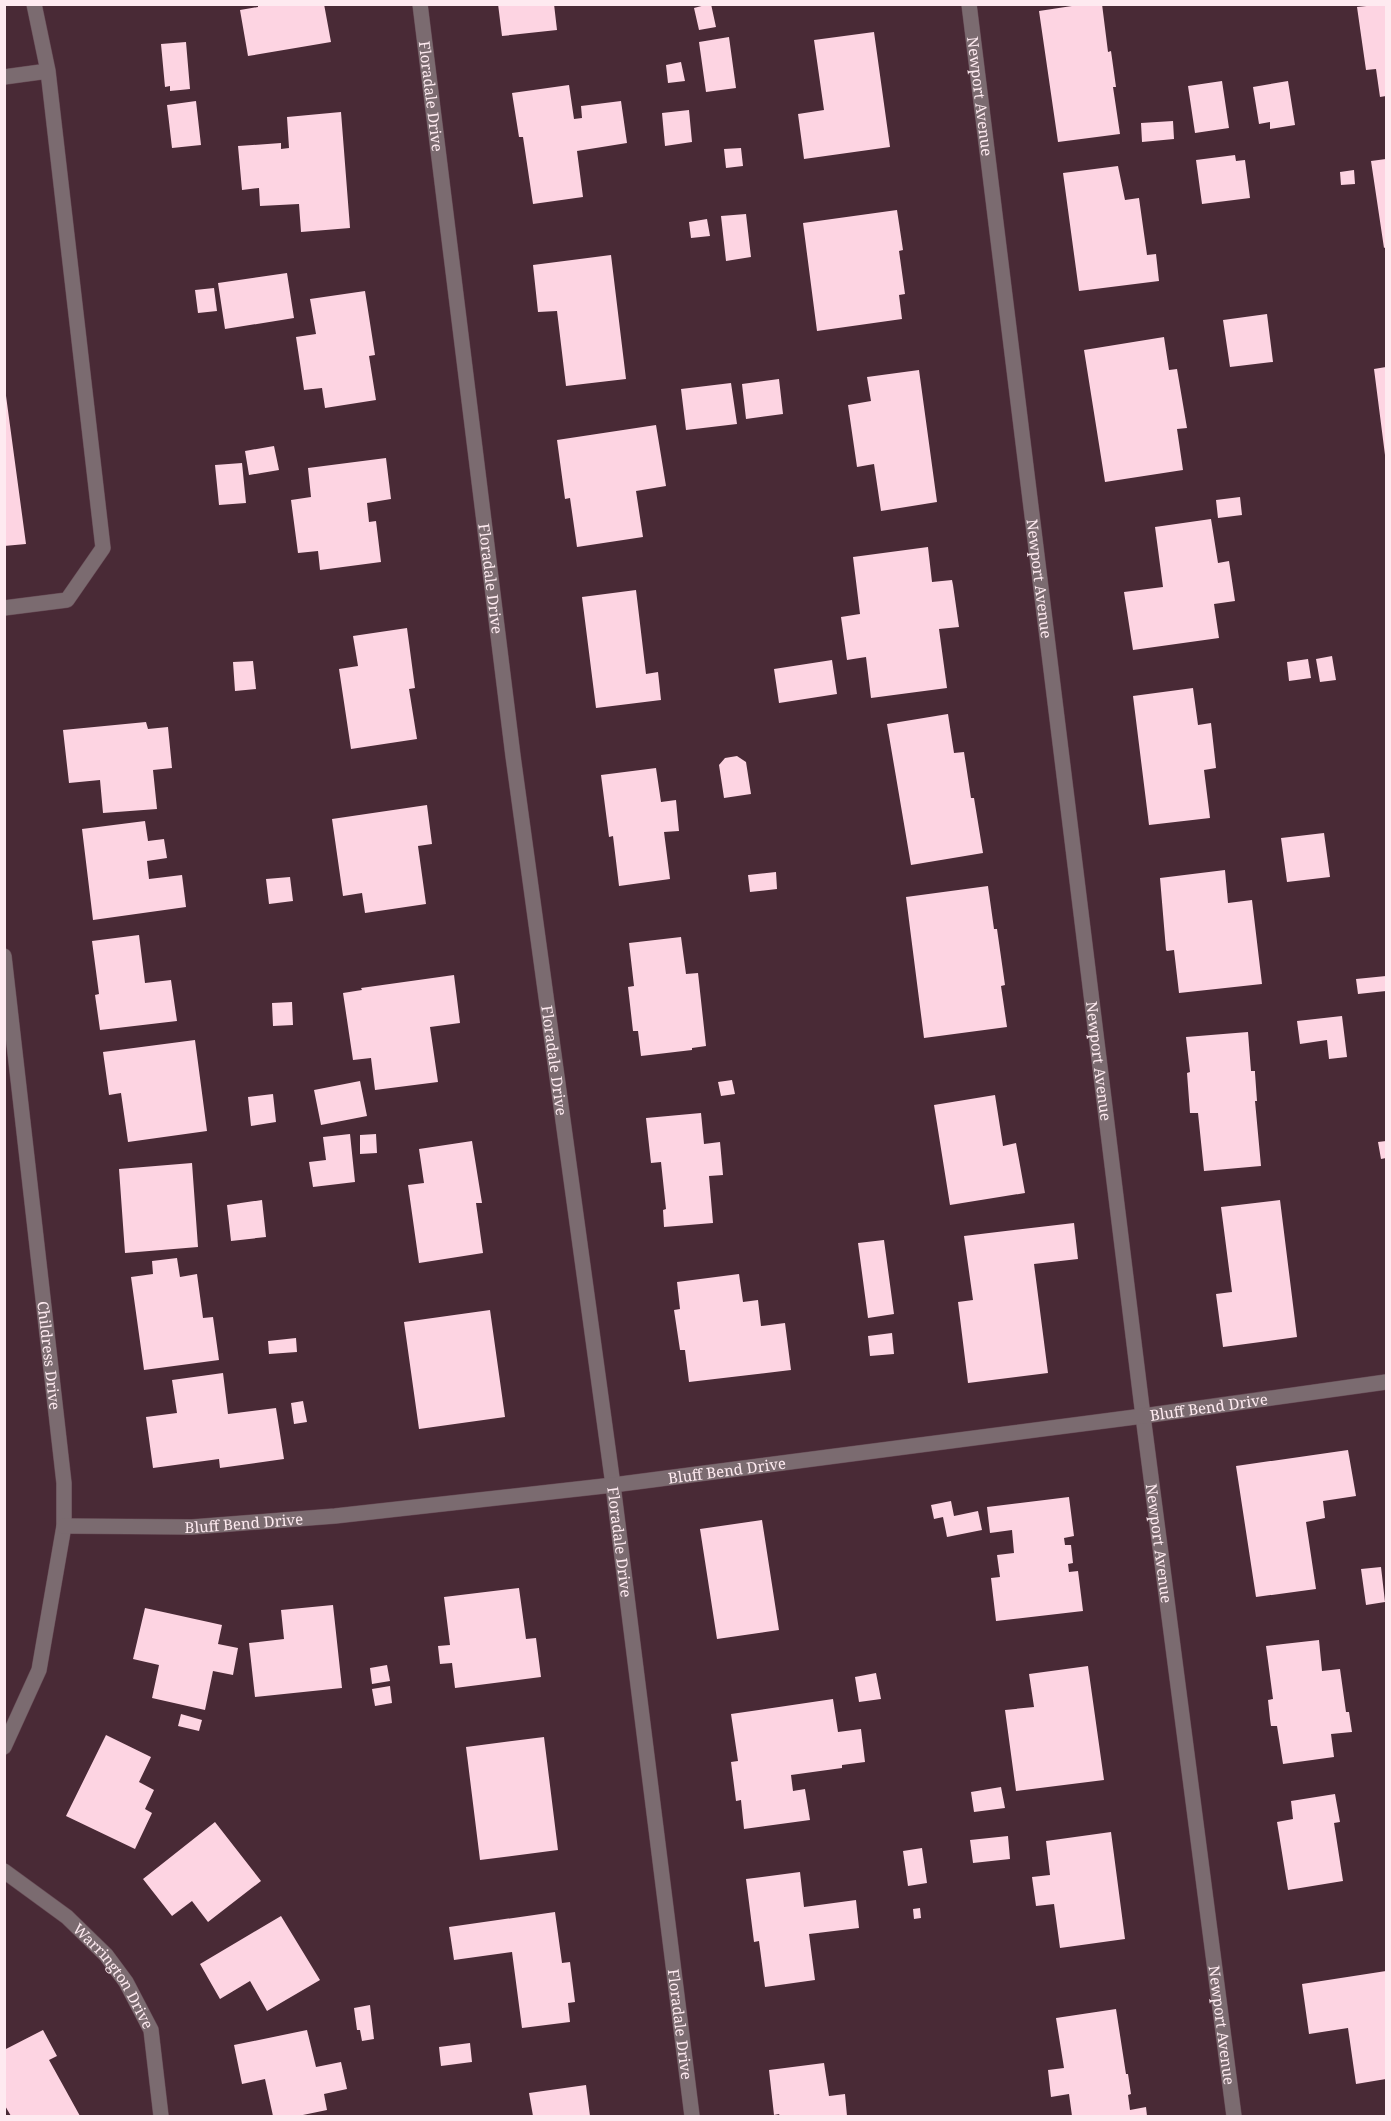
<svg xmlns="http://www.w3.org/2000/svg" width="1391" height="2121" viewBox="0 0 1391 2121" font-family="'Noto Serif',serif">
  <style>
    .building { fill: #fdd4e2 }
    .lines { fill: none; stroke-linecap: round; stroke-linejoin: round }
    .service-casing { stroke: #664954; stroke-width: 16 }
    .minor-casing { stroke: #664954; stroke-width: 16 }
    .service { stroke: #7b6b70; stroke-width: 15 }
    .minor { stroke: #7b6b70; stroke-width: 15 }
    .labels { text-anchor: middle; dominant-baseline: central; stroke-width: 6; stroke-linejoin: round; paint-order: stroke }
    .street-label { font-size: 15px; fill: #feeaf0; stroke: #26181d }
  </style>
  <rect width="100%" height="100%" fill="#492a36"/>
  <!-- building -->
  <path class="building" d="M258,4H324L331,42L248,56L240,10L258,7Z
    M498,4H554L557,30L502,36Z
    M709,4H711L716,27L699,30L694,8Z
    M1085,4H1102L1108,52L1111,51L1116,87H1113L1120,134L1058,142L1039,11Z
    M1376,5H1386V96L1380,97L1376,69L1366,70L1357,7Z
    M874,32L890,147L804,159L798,114L824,110L814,40Z
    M729,37L736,88L706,92L699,42Z
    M186,42L190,89L170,91V86L165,87L161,44Z
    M681,62L685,81L668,83L666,65Z
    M1222,81L1229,128L1195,133L1188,86Z
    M1288,81L1295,125L1270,129V122L1259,124L1253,87Z
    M569,85L574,119L582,118L581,106L621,101L627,143L577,151L583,197L533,204L523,137H519L512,93Z
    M196,101L201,145L172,148L167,105Z
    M689,110L692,142L665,146L662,113Z
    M341,112L350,228L301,232L299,204L260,206L259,188L242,190L238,146L281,143V149L289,148L287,117Z
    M1173,121L1174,139L1142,142L1141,123Z
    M741,148L743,166L726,168L724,149Z
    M1235,155L1236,161L1245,160L1250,198L1202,204L1196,160Z
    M1386,159V247L1384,248L1371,161Z
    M1118,166L1125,200L1139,198L1147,255L1156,254L1159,281L1079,291L1063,173Z
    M1354,170L1355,184L1341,185L1340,172Z
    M897,210L903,250L899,251L905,294L899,295L902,319L817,331L803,223Z
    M746,214L751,257L726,261L721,216Z
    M707,219L710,236L691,238L689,222Z
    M611,255L626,379L566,386L557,311L538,312L533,265Z
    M287,273L294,318L225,329L218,283Z
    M214,288L217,311L198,313L195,290Z
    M365,291L375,355L369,356L376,400L325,408L322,388L304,390L296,337L316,334L310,299Z
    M1267,314L1273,362L1230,367L1223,320Z
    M1164,337L1169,370L1177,369L1187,428L1177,429L1183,470L1105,482L1084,350Z
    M1386,367V455H1385L1374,369Z
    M919,370L937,502L881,511L874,464L857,467L848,405L871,401L867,377Z
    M779,379L783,414L746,419L742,384Z
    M4,381L26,544L4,546Z
    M731,383L737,424L686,430L681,389Z
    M656,425L666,486L636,491L643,537L577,547L570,498L565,499L557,440Z
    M274,446L279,470L249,475L245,451Z
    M386,458L391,499L367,503L369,522L376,521L381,562L320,570L318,551L298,553L291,500L311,497L308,468Z
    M242,463L246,503L219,505L215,465Z
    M1240,497L1242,515L1218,518L1216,500Z
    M1211,519L1218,563L1229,561L1235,601L1214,604L1219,638L1133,650L1124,592L1163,587L1155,527Z
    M928,547L932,582L952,580L953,585L959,627L939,629L947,688L871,698L866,657L847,660L841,617L860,614L853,557Z
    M636,590L646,674L658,672L661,700L596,708L582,597Z
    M407,628L415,688L409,689L417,739L351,749L339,669L358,666L353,636Z
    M1332,656L1336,680L1320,682L1316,659Z
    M1308,659L1311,678L1289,681L1287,662Z
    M832,660L837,694L779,703L774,669Z
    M253,661L256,689L235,691L233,662Z
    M1193,688L1198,725L1211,723L1216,768L1204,770L1210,818L1149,825L1133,696Z
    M948,714L954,753L964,752L971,798H974L983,853L911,865L887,724Z
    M146,722L148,729L168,727L172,768L153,770L157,809L103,813L100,780L69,783L63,730Z
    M737,756L746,762L751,794L724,798L719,765L725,758Z
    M656,768L661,802L676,800L679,831L664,832L670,879L619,886L613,836L609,837L601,775Z
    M427,805L432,844L418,846L426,904L365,913L362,893L343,896L332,819Z
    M145,821L148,841L164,839L167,858L147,861L149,879L182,875L186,907L93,920L82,829Z
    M1324,833L1330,877L1287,882L1281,838Z
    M1225,870L1228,903L1252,900L1262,984L1179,993L1174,950L1167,951L1166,950L1160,878Z
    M776,872L777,889L750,892L748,875Z
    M290,877L293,901L269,904L266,879Z
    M988,886L994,929H997L1005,985L1001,986L1007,1027L924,1038L906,897Z
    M139,935L145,983L171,980L177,1021L100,1030L95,995L99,994L92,941Z
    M681,937L686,974L698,973L706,1046L692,1048V1050L641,1056L638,1031H633L628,987L634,986L629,943Z
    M454,975L460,1023L430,1027L438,1082L375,1090L371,1058L353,1060L343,993L362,990L361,988Z
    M1386,976V991L1358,994L1356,979Z
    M292,1002L293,1025L273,1026L272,1003Z
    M1342,1016L1347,1057L1329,1059L1327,1040L1300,1044L1297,1021Z
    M1248,1032L1251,1071H1255V1073L1257,1101H1255L1261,1166L1204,1171L1198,1113H1190L1187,1073L1190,1072L1186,1037Z
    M195,1040L207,1131L128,1142L121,1093L109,1095L103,1052Z
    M732,1080L735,1094L721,1096L718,1082Z
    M360,1081L367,1116L321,1125L314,1090Z
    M273,1094L276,1122L251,1126L248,1097Z
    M995,1095L1003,1146L1016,1143L1025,1193L950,1205L934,1105Z
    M701,1113L704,1144L720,1142L723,1175L709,1176L713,1223L664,1227L663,1210L666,1209L661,1162L651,1163L646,1118Z
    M350,1134L355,1182L313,1187L309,1162L326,1160L323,1137Z
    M376,1134L377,1153L360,1154V1135Z
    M472,1141L482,1203H476L483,1253L419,1263L408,1185L424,1183L419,1149Z
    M1386,1141V1158L1381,1159L1378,1142Z
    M192,1163L198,1247L125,1253L119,1169Z
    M262,1200L266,1237L231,1241L227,1205Z
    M1280,1200L1297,1337L1223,1347L1216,1294L1232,1292L1221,1207Z
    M1074,1223L1078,1259L1034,1264L1048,1373L968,1383L958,1302L973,1300L964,1236Z
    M884,1240L894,1314L868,1318L858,1243Z
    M177,1258L180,1277L197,1274L203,1318L213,1317L219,1360L144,1370L131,1277L153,1274L152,1261Z
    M739,1274L743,1302L758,1300L761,1326L785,1323L791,1370L689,1382L685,1350H680L674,1310L680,1309L677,1282Z
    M490,1310L505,1417L419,1429L404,1322Z
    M892,1333L894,1354L870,1356L868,1336Z
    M296,1338L297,1352L269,1354L268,1341Z
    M223,1373L228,1414L276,1408L284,1459L220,1468L219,1459L153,1468L146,1417L177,1413L172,1380Z
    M303,1401L307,1422L294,1424L291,1403Z
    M1348,1450L1356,1496L1323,1501L1325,1518L1306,1522L1316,1589L1256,1597L1236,1466Z
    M1069,1497L1074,1536L1064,1538L1065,1545H1071L1073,1563L1068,1564L1069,1572L1078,1571L1083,1611L996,1621L991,1578L1000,1577L997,1555L1014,1553L1012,1530L990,1533L987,1507Z
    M951,1501L954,1516L978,1511L982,1530L947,1537L943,1517L934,1519L931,1505Z
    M762,1520L779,1630L717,1639L700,1529Z
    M1381,1567L1385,1602L1366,1605L1361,1569Z
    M519,1588L526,1639L536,1638L541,1677L455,1688L452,1663L440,1664L438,1646L450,1645L444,1597Z
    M333,1605L342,1688L255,1697L249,1643L284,1639L281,1610Z
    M145,1608L222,1625L218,1644L238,1648L233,1675L213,1671L205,1710L152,1698L159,1665L133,1659Z
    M1319,1640L1322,1671L1340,1669L1346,1712H1349L1352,1732L1331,1734L1334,1757L1283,1764L1277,1726H1271L1270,1719L1268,1700L1273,1699L1266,1646Z
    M387,1665L390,1681L372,1684L370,1668Z
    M1088,1666L1104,1780L1016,1791L1005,1710L1034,1707L1029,1674Z
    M876,1673L881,1699L859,1702L855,1677Z
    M390,1686L392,1703L375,1706L372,1689Z
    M833,1699L838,1732L861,1729L865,1762L842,1765V1768L791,1775L793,1791L805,1789L810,1820L744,1829L741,1800L736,1801L731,1762L738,1761L731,1714Z
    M181,1714L202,1720L199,1731L178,1726Z
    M106,1735L151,1757L139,1782L154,1790L145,1809L152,1813L135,1849L66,1816Z
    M544,1737L558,1850L480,1860L466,1747Z
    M1001,1787L1005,1808L974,1812L971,1792Z
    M1335,1794L1340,1822L1334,1823L1343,1881L1288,1890L1277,1822L1293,1819L1291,1801Z
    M215,1822L261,1881L208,1922L192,1901L172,1916L143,1879Z
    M1111,1832L1125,1939L1060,1948L1054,1904L1036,1906L1032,1877L1050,1875L1046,1841Z
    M1008,1836L1010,1859L973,1863L970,1840Z
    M922,1848L927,1883L908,1886L903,1851Z
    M800,1872L804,1907L856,1900L859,1928L809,1934L815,1980L765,1987L759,1941L754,1942L746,1879Z
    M920,1908L921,1918L914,1919L913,1909Z
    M555,1912L562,1963L570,1962L575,2002L568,2003L570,2022L522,2028L512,1952L454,1960L449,1927Z
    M281,1916L320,1980L267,2011L250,1981L220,1999L200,1964Z
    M1386,1971V2079L1356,2084L1348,2028L1309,2034L1302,1984Z
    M370,2005L374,2039L362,2041L360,2030H357L354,2008Z
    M1116,2009L1126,2074H1128L1131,2094L1128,2095L1130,2110L1146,2107L1147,2116H1072L1069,2094L1051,2097L1048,2070L1064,2068L1056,2018Z
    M43,2030L57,2056L49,2060L80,2116H11L4,2104V2050Z
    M307,2030L316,2067L341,2062L347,2089L324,2094L327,2110L298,2116H273L265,2079L242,2084L234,2045Z
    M470,2043L472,2062L441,2066L439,2047Z
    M824,2063L829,2096L845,2094L847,2116H780L779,2114L774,2115L769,2070Z
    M586,2085L590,2116H533L529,2093Z"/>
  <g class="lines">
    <!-- service casing -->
    <g class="service-casing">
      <path id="service" d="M4,77L48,71
        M4,608L67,600L103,548L48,71L34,4"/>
    </g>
    <!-- minor casing -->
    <g class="minor-casing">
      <g id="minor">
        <path id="s1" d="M420,4L513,756L613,1485L692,2116"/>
        <path id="s2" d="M969,4L1143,1416L1234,2116"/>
        <path id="s3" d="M4,956L64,1483V1526L39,1670L4,1747"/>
        <path id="s4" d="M64,1526L192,1527L335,1516L613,1485L1143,1416L1386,1382"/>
        <path id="s5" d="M4,1871L67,1917L106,1955L126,1982L151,2030L161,2116"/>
      </g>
    </g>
    <!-- service -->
    <use href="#service" class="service"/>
    <!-- minor -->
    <use href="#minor" class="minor"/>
  </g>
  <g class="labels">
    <!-- street labels -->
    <g class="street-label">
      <text stroke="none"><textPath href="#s2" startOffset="93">Newport Avenue</textPath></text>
      <text stroke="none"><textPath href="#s1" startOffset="93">Floradale Drive</textPath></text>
      <text stroke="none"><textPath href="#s2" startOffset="579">Newport Avenue</textPath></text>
      <text stroke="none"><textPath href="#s1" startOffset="579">Floradale Drive</textPath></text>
      <text stroke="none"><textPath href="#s1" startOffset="1065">Floradale Drive</textPath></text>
      <text stroke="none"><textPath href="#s2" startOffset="1065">Newport Avenue</textPath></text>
      <text stroke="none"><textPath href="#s3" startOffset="402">Childress Drive</textPath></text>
      <text stroke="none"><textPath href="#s4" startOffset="1152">Bluff Bend Drive</textPath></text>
      <text stroke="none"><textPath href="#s4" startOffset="666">Bluff Bend Drive</textPath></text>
      <text stroke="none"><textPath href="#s4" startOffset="180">Bluff Bend Drive</textPath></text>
      <text stroke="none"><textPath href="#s1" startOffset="1551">Floradale Drive</textPath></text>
      <text stroke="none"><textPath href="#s2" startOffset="1551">Newport Avenue</textPath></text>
      <text stroke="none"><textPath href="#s5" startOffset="154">Warrington Drive</textPath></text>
      <text stroke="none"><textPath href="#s1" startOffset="2037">Floradale Drive</textPath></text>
      <text stroke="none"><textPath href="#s2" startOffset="2037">Newport Avenue</textPath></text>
    </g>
  </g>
  <!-- border -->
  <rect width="1391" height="2121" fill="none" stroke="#feeaf0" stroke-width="12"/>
</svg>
